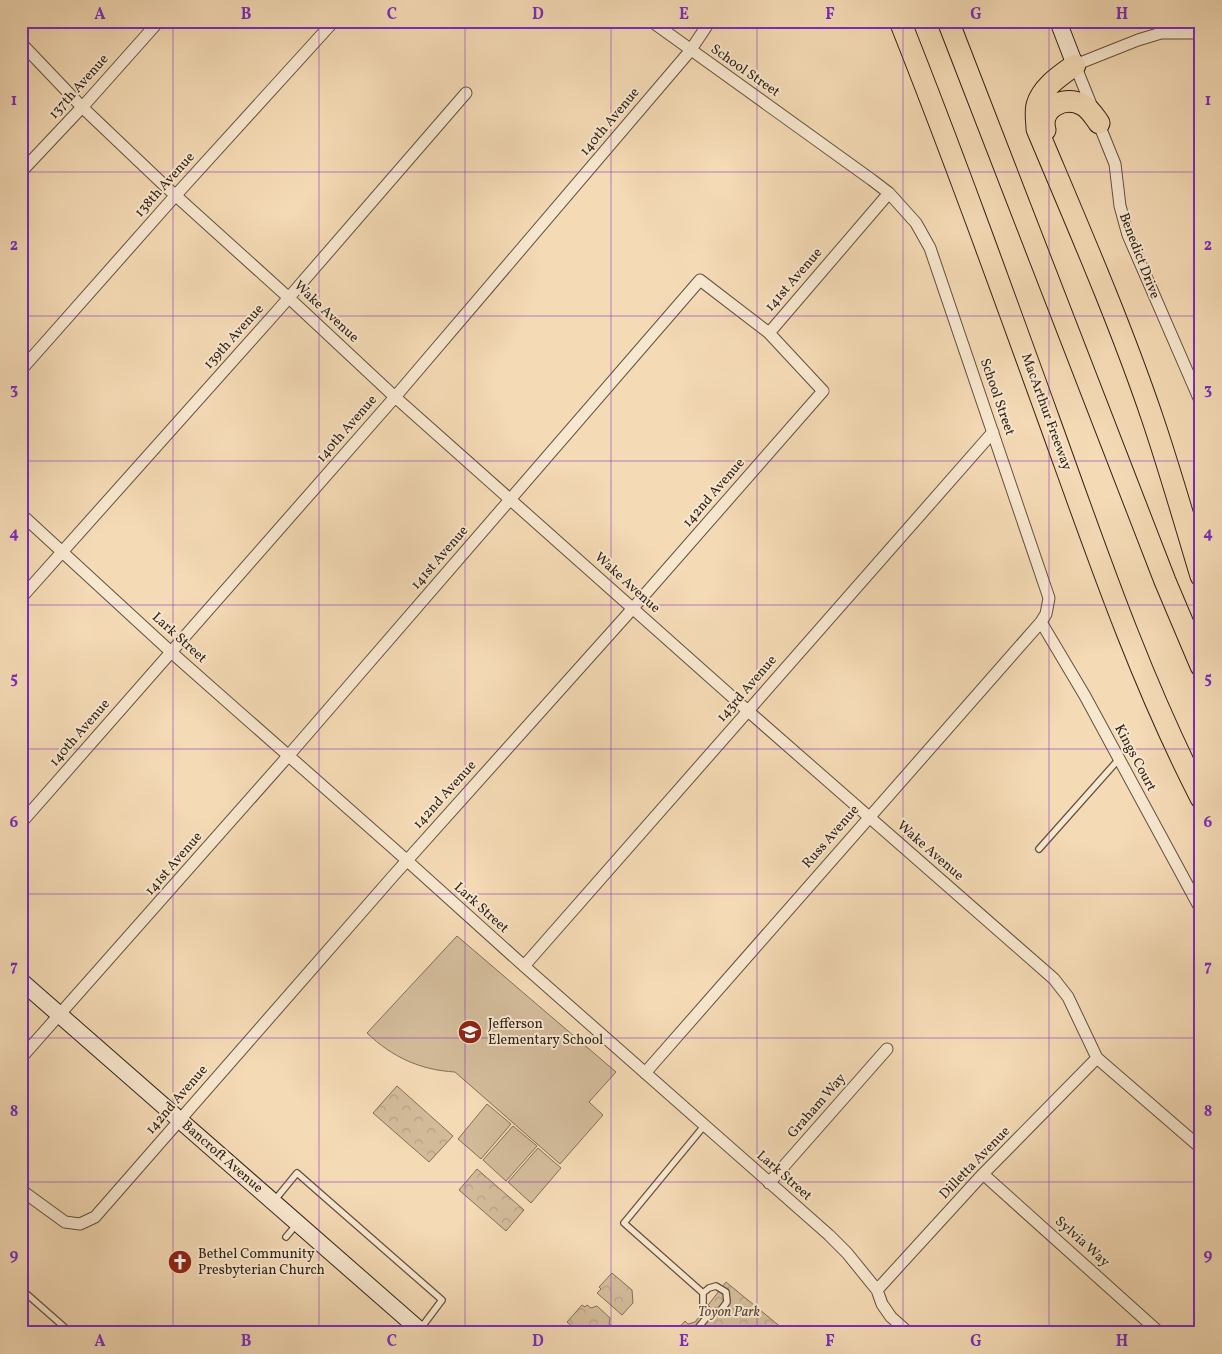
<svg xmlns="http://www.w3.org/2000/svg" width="1222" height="1354" viewBox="0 0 1222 1354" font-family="Vollkorn,serif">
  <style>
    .park { fill: url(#park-crowns); stroke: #826f58 }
    .pitch { fill: #d3bb9a; stroke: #826f58 }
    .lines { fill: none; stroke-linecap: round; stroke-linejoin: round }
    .lane-casing { stroke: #62513e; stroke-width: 8 }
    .street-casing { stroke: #62513e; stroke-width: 13 }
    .secondary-casing { stroke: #322317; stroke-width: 18 }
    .highway-casing { stroke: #322317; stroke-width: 23 }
    .lane { stroke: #f8e7cf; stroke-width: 5.5 }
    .street { stroke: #f8e7cf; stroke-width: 11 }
    .secondary { stroke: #f8e7cf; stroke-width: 16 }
    .highway { stroke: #f4dab5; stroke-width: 21 }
    .grid { fill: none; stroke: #7b2cbf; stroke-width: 1; stroke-opacity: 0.55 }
    .labels { text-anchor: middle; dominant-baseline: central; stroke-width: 4; stroke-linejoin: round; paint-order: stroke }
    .street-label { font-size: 14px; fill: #322317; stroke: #f8e7cf }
    .poi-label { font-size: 14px; fill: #322317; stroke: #f8e7cf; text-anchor: start }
    .park-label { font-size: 14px; font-style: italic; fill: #5a4938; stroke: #f8e7cf }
    .neatline { fill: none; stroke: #7b2cbf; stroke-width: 2 }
    .grid-label { font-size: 16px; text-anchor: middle; font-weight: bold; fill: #7b2cbf }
  </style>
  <defs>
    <pattern id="park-crowns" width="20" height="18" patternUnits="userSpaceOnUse" patternTransform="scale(1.25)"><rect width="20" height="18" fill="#d3bb9a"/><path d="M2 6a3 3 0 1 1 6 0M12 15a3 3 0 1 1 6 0" fill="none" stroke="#b6a084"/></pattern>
  </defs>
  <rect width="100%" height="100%" fill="#f4dab5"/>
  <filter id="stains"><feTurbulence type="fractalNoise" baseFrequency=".004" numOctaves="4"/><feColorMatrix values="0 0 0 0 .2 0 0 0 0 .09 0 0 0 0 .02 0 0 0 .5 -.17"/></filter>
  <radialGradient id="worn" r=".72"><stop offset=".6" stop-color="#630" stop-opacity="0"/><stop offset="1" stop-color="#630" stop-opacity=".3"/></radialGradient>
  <!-- park -->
  <path class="park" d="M397,1086L453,1136L429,1162L373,1113Z
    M477,1169L524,1210L506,1231L459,1190Z
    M612,1273L632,1290L633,1303L622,1315L597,1293L601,1289L599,1287Z
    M726,1282L788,1333H677L676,1331L685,1321L688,1324L695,1322Z
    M582,1305L585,1307L587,1305L591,1308L597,1306L610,1318L609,1324L612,1326L609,1330L612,1333H580L567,1322Z"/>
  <!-- pitch -->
  <path class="pitch" d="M457,936L616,1072L589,1102L603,1115L560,1164L455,1072C420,1070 392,1057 367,1033Z
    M487,1104L511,1124L481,1159L458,1139Z
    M513,1126L537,1146L506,1181L483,1160Z
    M538,1148L561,1168L531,1203L508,1182Z"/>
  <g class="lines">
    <!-- lane casing -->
    <g class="lane-casing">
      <path id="lane" d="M1039,849L1119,759
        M274,1201L297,1173L442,1300L421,1328
        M286,1237L296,1225
        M21,1289L71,1333
        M703,1293L624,1223L704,1126
        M694,1333L710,1313L721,1310L727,1302L726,1292L716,1286L709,1288L703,1293V1305L710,1313"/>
    </g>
    <!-- street casing -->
    <g class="street-casing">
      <path id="street" d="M1201,33H1161L1138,40L1075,65L1115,164L1120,206L1128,235L1201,403
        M21,43L82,107L164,185L289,298L395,397L748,711L1054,979L1068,997L1097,1058L1201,1148
        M21,172L86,103L159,21
        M769,333L889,193
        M21,370L175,196L334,21
        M21,514L171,652L393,848L524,966L829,1235L847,1253L877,1290L882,1304L891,1317L909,1333
        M21,598L279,309L466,93
        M1041,622L1085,696L1201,910
        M21,823L395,397L690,51L710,21
        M524,966L993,432
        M21,1058L289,755L700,280L769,333L823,391L626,616L394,875L95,1217L80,1224L65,1222L21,1190
        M645,1073L1041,622L1046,614L1049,598L930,248L916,223L889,193L872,180L651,21
        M983,1174L1160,1333
        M769,1183L887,1049
        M877,1290L983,1174L1097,1058"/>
    </g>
    <!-- secondary casing -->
    <g class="secondary-casing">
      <path id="secondary" d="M1058,21L1075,65
        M21,981L423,1333"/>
    </g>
    <!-- highway casing -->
    <g class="highway-casing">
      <path id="highway" d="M900,21C956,162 1007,304 1058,445C1101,565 1143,685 1201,798
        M948,21L1165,581L1201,666
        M1075,65C1061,75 1042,87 1037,105C1035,113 1037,122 1037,129C1077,224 1119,320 1152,417C1170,470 1185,523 1201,576
        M1045,130C1039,108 1064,95 1083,105C1090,109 1094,116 1099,123"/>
    </g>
    <!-- lane -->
    <use href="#lane" class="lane"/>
    <!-- street -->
    <use href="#street" class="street"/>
    <!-- secondary -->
    <use href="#secondary" class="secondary"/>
    <!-- highway -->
    <use href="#highway" class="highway"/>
  </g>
  <!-- grid -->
  <path class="grid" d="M173,21V1333M319,21V1333M465,21V1333M611,21V1333M757,21V1333M903,21V1333M1049,21V1333M21,172H1201M21,316H1201M21,461H1201M21,605H1201M21,749H1201M21,894H1201M21,1038H1201M21,1182H1201"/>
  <!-- icons -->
  <defs>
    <g id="school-disc" transform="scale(1.25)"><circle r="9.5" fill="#8f2418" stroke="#f8e7cf"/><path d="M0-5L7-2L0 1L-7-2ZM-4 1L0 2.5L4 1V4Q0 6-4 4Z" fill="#fff"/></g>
    <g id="church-disc" transform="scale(1.25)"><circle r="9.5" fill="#8f2418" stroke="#f8e7cf"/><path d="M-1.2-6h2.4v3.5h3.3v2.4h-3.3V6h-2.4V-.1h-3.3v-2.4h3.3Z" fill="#fff"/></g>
  </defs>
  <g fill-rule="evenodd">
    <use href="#school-disc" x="470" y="1032"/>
    <use href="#church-disc" x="180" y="1262"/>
  </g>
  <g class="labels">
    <!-- street labels -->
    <g class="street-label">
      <text transform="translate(745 71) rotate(35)">School Street</text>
      <text transform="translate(79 87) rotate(-48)">137th Avenue</text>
      <text transform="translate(610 122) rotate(-50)">140th Avenue</text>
      <text transform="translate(165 185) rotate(-48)">138th Avenue</text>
      <text transform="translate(1139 256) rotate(69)">Benedict Drive</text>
      <text transform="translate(794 280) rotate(-49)">141st Avenue</text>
      <text transform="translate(326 312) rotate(43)">Wake Avenue</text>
      <text transform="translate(234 337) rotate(-48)">139th Avenue</text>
      <text transform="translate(997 397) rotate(71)">School Street</text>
      <text transform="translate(1046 412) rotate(70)">MacArthur Freeway</text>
      <text transform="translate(347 429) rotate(-49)">140th Avenue</text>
      <text transform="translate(714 493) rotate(-49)">142nd Avenue</text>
      <text transform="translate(440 558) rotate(-49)">141st Avenue</text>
      <text transform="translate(627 583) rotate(42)">Wake Avenue</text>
      <text transform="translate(179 638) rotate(42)">Lark Street</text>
      <text transform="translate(747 689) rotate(-49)">143rd Avenue</text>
      <text transform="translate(80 733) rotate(-49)">140th Avenue</text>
      <text transform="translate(1135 758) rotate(62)">Kings Court</text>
      <text transform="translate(445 795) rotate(-48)">142nd Avenue</text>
      <text transform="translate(831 837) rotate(-49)">Russ Avenue</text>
      <text transform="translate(930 851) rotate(41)">Wake Avenue</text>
      <text transform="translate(174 864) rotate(-49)">141st Avenue</text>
      <text transform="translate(481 908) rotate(42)">Lark Street</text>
      <text transform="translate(177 1100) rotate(-49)">142nd Avenue</text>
      <text transform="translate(817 1106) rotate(-49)">Graham Way</text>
      <text transform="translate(222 1157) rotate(41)">Bancroft Avenue</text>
      <text transform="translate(975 1163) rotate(-46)">Dilletta Avenue</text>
      <text transform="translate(784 1176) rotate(41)">Lark Street</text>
      <text transform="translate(1082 1242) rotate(42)">Sylvia Way</text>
    </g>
    <!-- poi labels -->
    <g class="poi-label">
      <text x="488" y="1024">Jefferson<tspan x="488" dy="16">Elementary School</tspan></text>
      <text x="198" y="1254">Bethel Community<tspan x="198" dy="16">Presbyterian Church</tspan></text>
    </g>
    <!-- park labels -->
    <g class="park-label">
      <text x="729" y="1312">Toyon Park</text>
    </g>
  </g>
  <!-- margin -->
  <rect width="1222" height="1354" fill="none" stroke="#f4dab5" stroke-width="55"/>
  <rect x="28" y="28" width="1166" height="1298" class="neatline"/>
  <g class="grid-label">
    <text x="100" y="19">A</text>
    <text x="246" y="19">B</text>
    <text x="392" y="19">C</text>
    <text x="538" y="19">D</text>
    <text x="684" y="19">E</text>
    <text x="830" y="19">F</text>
    <text x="976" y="19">G</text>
    <text x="1122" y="19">H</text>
    <text x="14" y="105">1</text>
    <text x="1208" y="105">1</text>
    <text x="14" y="250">2</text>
    <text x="1208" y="250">2</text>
    <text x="14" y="394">3</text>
    <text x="1208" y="394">3</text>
    <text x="14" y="538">4</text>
    <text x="1208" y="538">4</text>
    <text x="14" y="683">5</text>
    <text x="1208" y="683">5</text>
    <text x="14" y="827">6</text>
    <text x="1208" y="827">6</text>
    <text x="14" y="971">7</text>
    <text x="1208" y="971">7</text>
    <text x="14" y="1116">8</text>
    <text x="1208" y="1116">8</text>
    <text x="14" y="1260">9</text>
    <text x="1208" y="1260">9</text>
    <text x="100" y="1346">A</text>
    <text x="246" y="1346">B</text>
    <text x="392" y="1346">C</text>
    <text x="538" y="1346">D</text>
    <text x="684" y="1346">E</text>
    <text x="830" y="1346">F</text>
    <text x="976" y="1346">G</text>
    <text x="1122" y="1346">H</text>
  </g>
  <rect width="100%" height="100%" filter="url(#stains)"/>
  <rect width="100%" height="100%" fill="url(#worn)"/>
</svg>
